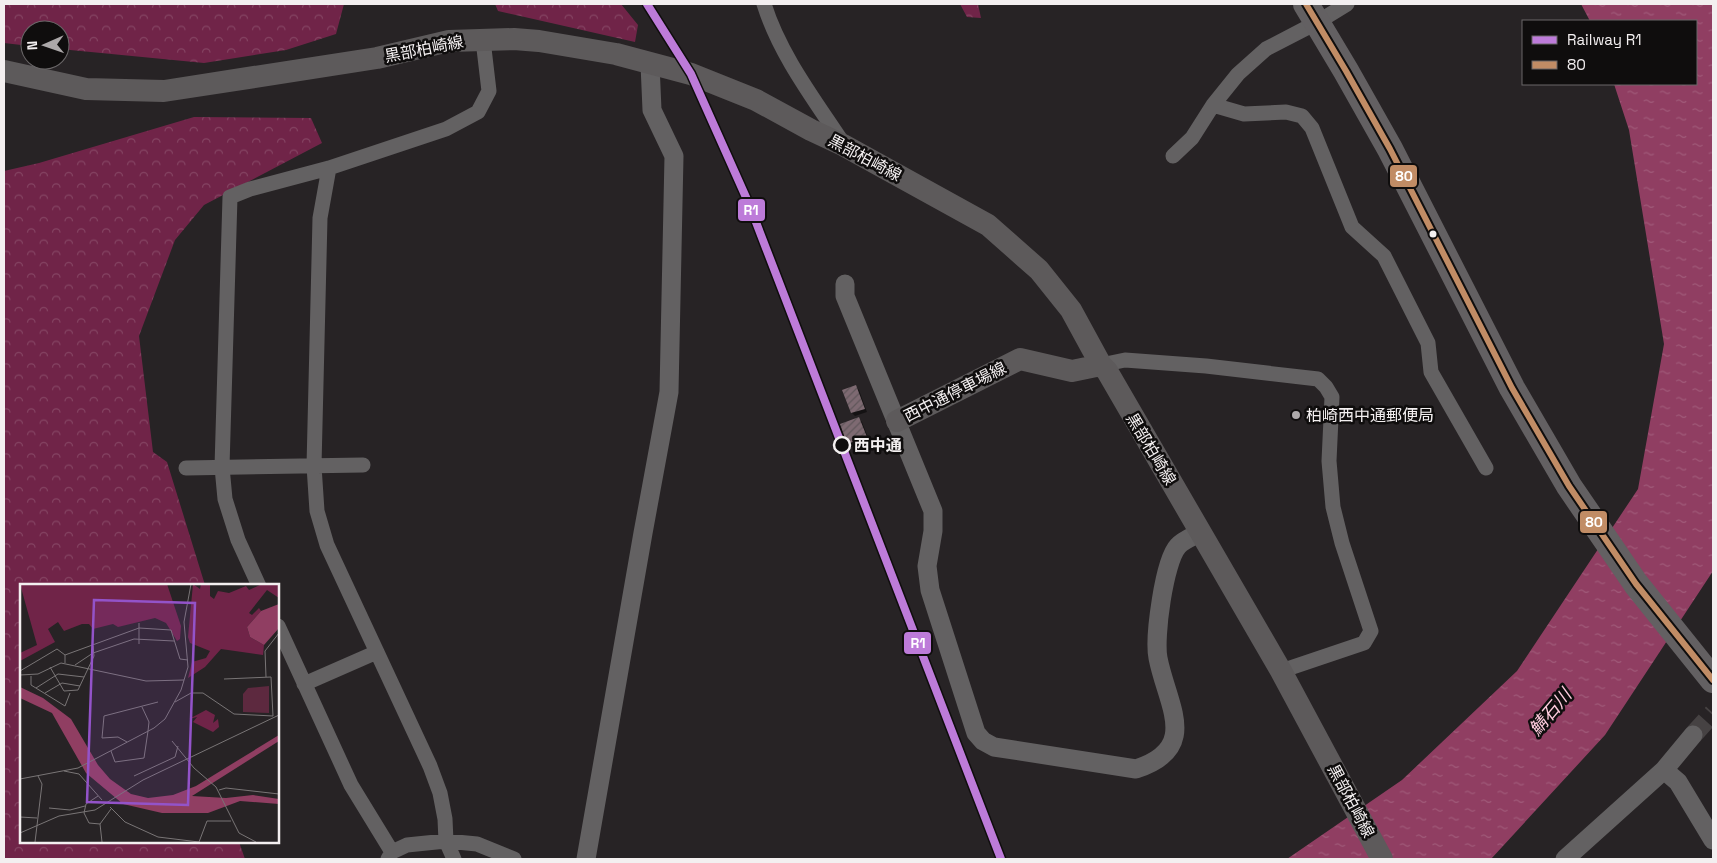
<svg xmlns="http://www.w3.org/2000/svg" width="1717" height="863" viewBox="0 0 1717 863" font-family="'Space Grotesk','Noto Sans JP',sans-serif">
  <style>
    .forest { fill: url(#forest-crowns) }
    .water { fill: url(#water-ripples) }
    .shadow { fill: #0007 }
    .building { fill: url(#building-hatch) }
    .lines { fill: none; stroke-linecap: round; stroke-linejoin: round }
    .tertiary-tunnel { stroke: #464243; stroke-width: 19; stroke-dasharray: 19 9; stroke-linecap: butt }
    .minor { stroke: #636162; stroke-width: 15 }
    .tertiary { stroke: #636162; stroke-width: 19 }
    .secondary { stroke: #5d5a5b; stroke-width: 22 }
    .trunk { stroke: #636062; stroke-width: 26 }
    .bus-1-casing { stroke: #0f0d0d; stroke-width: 10 }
    .bus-1 { stroke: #c18c65; stroke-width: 6 }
    .rail-1-casing { stroke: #0f0d0d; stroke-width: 11 }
    .rail-1 { stroke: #bd7bd9; stroke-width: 8 }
    .bus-dot { fill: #f3eff0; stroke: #0f0d0d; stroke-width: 2 }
    .poi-dot { fill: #aca8a9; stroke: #0f0d0d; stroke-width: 2 }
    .stop-dot { fill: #0f0d0d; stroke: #f3eff0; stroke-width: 2.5 }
    .labels { text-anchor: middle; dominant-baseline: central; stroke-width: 5; stroke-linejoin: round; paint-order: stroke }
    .street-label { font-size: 16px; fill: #f3eff0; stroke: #0f0d0d }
    .poi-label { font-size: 16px; fill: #f3eff0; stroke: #0f0d0d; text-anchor: start }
    .stop-label { font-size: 16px; font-weight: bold; fill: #f3eff0; stroke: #0f0d0d; text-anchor: start }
    .water-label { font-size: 18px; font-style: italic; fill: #ffccde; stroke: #0f0d0d }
    .inset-road { fill: none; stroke: #797576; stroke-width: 1 }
    .view { fill: #9353c9; fill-opacity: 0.15; stroke: #9353c9; stroke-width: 2.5 }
    .inset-edge { fill: none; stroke: #f3eff0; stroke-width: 2.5 }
    .line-badge { stroke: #0f0d0d; stroke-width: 2 }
    .badge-label { font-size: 14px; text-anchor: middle; font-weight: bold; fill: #fff }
  </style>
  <defs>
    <pattern id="forest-crowns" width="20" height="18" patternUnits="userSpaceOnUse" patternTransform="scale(1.25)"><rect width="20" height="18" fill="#702448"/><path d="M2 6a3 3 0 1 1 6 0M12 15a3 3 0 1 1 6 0" fill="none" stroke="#854463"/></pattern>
    <pattern id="water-ripples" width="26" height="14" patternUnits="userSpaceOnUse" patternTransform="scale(1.25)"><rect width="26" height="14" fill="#903e62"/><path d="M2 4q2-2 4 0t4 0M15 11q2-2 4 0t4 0" fill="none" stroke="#a05a79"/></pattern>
    <pattern id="building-hatch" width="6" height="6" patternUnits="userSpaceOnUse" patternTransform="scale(1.25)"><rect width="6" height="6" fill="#7e6a72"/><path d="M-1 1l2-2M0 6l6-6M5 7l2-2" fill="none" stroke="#61575b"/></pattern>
  </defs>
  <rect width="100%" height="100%" fill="#272325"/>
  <!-- forest -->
  <path class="forest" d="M4,4H344L336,34L286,50L204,63L60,49V30H30V46L4,43Z
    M495,4H621L638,25L635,42L498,11Z
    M960,4H978L981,18L967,17Z
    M194,117L311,118L322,143L204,205L175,240L139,336L153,452L167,462L205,585L21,586V842H239L245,859H4V171L39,163Z"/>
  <!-- water -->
  <path class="water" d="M1581,4H1713V571L1605,735L1491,859H1287L1402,780L1517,671L1638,489L1664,344L1629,130L1614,84H1696V21H1590Z"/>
  <!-- shadow -->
  <path class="shadow" d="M856,387L859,390L867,412L855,416L852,413L844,391Z
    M859,419L862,422L869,440L851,447L848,444L842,425Z"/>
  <!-- building -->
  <path class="building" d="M856,385L865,409L851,413L842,390Z
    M859,417L867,437L847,444L840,424Z"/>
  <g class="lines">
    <!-- tertiary-tunnel -->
    <path class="tertiary-tunnel" d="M1693,735L1713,713"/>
    <!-- minor -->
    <path class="minor" d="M764,4C780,55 814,99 843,143
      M1213,105L1244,114L1286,112L1302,116L1312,128L1352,227L1384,256L1428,343L1431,372L1486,468
      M1173,156L1192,138L1213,105L1238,74L1266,49L1316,23L1347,4
      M329,168L320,218L314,466L317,511L327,545L430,766L440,793L445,819L446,841L454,859
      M1101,365L1125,360L1206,366L1318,379L1326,387L1332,397L1329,461L1333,507L1342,543L1371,631L1364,643L1281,671
      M186,468L363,465
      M259,586L238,540L225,499L222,467L230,197L250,189L329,168L446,129L478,112L489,91L483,40
      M278,626L351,785L392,852
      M304,684L377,652
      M388,859L392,852L407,845L446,841L477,844L514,859"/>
    <!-- tertiary -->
    <path class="tertiary" d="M845,284V296L933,511V531L927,566L930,590L976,733L983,741L994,747L1136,769C1201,748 1167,705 1158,658C1154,638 1164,561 1178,546C1183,540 1194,536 1201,532
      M1664,770L1678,782L1713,840
      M586,859L643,533L669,392L674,156L652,110L650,64
      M1565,859L1664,770L1693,735"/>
    <!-- secondary -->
    <path class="secondary" d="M4,71L86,89L164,91L377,58L449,41L514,39L539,41L616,54L691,74L756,100L811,130L843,145L988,225L1039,270L1071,310L1101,365L1107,371L1281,671L1382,859
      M897,421L1020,359L1072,371L1101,365"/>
    <!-- trunk -->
    <path class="trunk" d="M1306,4L1346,71L1390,149L1512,388L1569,486L1636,584L1713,680"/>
    <!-- bus-1 casing -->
    <g class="bus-1-casing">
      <path id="bus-1" d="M1306,4L1346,71L1390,149L1512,388L1569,486L1636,584L1713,680"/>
    </g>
    <!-- bus-1 -->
    <use href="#bus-1" class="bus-1"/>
    <!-- rail-1 casing -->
    <g class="rail-1-casing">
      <path id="rail-1" d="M647,4L691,74L749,204L1001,859"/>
    </g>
    <!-- rail-1 -->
    <use href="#rail-1" class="rail-1"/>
  </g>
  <!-- markers -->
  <circle class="bus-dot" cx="1433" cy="234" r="4.5"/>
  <circle class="poi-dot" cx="1296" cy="415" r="5"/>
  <circle class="stop-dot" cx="842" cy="445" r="8"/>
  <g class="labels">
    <!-- street labels -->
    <g class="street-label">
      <text transform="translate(424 49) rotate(-11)">黒部柏崎線</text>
      <text transform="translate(865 158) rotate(28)">黒部柏崎線</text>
      <text transform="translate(955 392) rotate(-27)">西中通停車場線</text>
      <text transform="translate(1151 449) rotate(59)">黒部柏崎線</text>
      <text transform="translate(1351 801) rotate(62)">黒部柏崎線</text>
    </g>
    <!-- poi labels -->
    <g class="poi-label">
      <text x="1306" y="415">柏崎西中通郵便局</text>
    </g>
    <!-- stop labels -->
    <g class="stop-label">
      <text x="854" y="445">西中通</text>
    </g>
    <!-- water labels -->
    <g class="water-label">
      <text transform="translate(1550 712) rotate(-50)">鯖石川</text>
    </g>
  </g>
  <!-- overview -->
  <g transform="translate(20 584)">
    <rect width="259" height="259" fill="#272325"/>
    <path d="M0,0H147L161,42L160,55L157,57L146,39L135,34L98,43L93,40L73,45L69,40H62L44,47L38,38L28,45L35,58L0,77V69L17,61ZM173,0L180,5L181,0H190V12L194,15L198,7L209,9L226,2L229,6L242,0H258L259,14L247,6L229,29L232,31L239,24L241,27L227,43L230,53L244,61L243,71L201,65L185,83L168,94L172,78L186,74L190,67L170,59L168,53ZM186,126L195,131L193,139L198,135L199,143L193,148L173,138L177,133L169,135Z" fill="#702448"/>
    <path d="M249,102V129L223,128V110L228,104Z" fill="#5d293f"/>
    <path d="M259,20V44L244,61L230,53L227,43L241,27ZM0,103L23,114L51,135L78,181L90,195L111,210L128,214L153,211L176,202L259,151V157L172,212L206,214L233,211L259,215V220L220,217L188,229H142L103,220L66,189L32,129L0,114Z" fill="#903e62"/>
    <path class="inset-road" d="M119,60V39M45,71L119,44L151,46L160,75L168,76M55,81L73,69L114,55L154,57M30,83L44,107L58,106L74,72L73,62M0,87L37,65L45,71V79M0,91L18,90L41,79L126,97L164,96M11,92V101L45,122L50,109M246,93L245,67L259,49M204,95L251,93L253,132M16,104L38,90L64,93M25,109L42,99L60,102M155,118L171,109H183L214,130L253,132M122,123L129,138L128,147M152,157L174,184L196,203L219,249L236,258M107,158L98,153L82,154L84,132L138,118M91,167L95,178L124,174L128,147M44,187L59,190L82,216M114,192L155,173L158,162M0,195L58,184L134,144L145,135L161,106L168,83L164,38L171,0M199,206L206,204L259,210M78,212L66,220L64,229L69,239L80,240M90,223L105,238L138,253L179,258M29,224L50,226L65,222M0,233L17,234M80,240L91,225M80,240L82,258M0,249L39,232L75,226L123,196L259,131M15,258L22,200L18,192M179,258L187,237H211"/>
    <path class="view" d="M74,16L175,19L168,221L67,218Z"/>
    <rect width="259" height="259" class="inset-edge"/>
  </g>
  <g class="line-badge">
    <rect x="1389" y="164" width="29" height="24" rx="5" fill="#c18c65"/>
    <rect x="737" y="198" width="29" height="24" rx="5" fill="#bd7bd9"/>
    <rect x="1579" y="510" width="29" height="24" rx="5" fill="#c18c65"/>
    <rect x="903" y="631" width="29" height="24" rx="5" fill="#bd7bd9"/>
  </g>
  <g class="badge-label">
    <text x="1404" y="181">80</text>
    <text x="751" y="215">R1</text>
    <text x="1594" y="527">80</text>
    <text x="918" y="648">R1</text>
  </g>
  <!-- border -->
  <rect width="1717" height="863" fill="none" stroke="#f3eff0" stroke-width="10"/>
  <!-- legend -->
  <rect x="1522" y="20" width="175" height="65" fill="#0f0d0d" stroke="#6a6768"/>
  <rect x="1532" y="36" width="25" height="8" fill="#bd7bd9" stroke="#6a6768"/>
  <text x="1567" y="45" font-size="15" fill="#f3eff0">Railway R1</text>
  <rect x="1532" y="61" width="25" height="8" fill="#c18c65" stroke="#6a6768"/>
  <text x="1567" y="70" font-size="15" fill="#f3eff0">80</text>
  <!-- north arrow -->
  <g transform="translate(45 45) rotate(268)"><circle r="24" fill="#0f0d0d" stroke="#6a6768"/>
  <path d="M0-4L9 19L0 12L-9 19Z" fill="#aca8a9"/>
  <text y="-8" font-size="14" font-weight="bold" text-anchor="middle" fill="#f3eff0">N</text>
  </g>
</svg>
